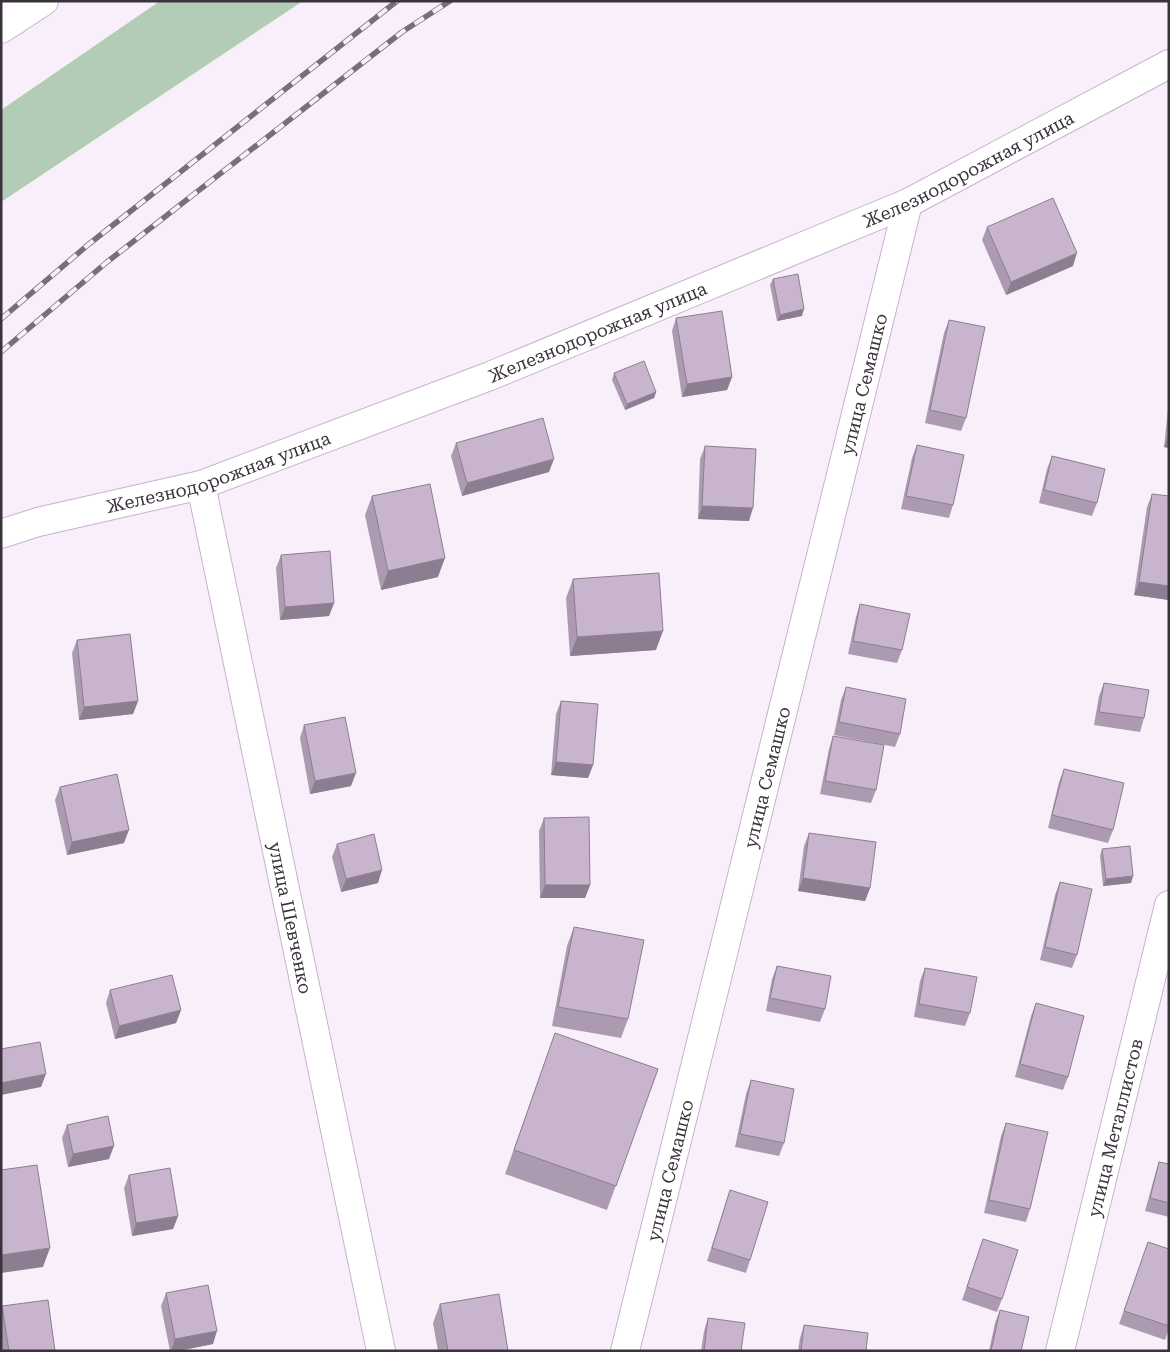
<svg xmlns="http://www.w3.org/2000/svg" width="1170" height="1352" viewBox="0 0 1170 1352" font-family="'Roboto Serif',serif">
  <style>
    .forest { fill: #b2ccb5 }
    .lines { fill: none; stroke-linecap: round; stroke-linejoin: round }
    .street-casing { stroke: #c9b1cf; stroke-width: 30 }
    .secondary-casing { stroke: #c9b1cf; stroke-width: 30 }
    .street { stroke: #fff; stroke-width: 28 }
    .secondary { stroke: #fff; stroke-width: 28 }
    .rail-casing { stroke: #786e7a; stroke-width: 5.5 }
    .rail { stroke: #f9effb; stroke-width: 4; stroke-dasharray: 11; stroke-linecap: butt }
    .wall { fill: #ac9bb0 }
    .shaded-wall { fill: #8c7e90 }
    .building { fill: #c8b4cd; stroke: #8c7e90 }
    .labels { text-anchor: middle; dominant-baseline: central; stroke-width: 4; stroke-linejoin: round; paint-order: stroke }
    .street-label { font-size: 18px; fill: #3c323e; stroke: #f9effb }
  </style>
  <rect width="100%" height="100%" fill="#f9effb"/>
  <!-- forest -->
  <path class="forest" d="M160,1H303L1,202V110Z"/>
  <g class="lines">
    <!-- street casing -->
    <g class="street-casing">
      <g id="street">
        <path d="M1,3L14,21"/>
        <path id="s1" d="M201,485L381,1351"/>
        <path id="s2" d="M1,534L38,522L201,485L490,376L908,203L1169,64"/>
        <path id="s3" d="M625,1351L908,203"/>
        <path id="s4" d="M1060,1351L1169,905"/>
      </g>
    </g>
    <!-- secondary casing -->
    <g class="secondary-casing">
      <path id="secondary" d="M1,29L44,1"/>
    </g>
    <!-- street -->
    <use href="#street" class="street"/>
    <!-- secondary -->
    <use href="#secondary" class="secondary"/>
    <!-- rail casing -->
    <g class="rail-casing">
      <path id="rail" d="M1,319L89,244L397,1
        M1,352L107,262L402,32L450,1"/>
    </g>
    <!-- rail -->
    <use href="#rail" class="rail"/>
  </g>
  <!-- wall -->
  <path class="wall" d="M987,227L1073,266L1006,295L982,240Z
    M773,279L802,316L777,321L770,285Z
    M676,318L732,377L727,390L682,397L672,331Z
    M949,320L966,418L961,431L925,423L944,333Z
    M614,373L656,392L654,398L625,410L612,380Z
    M1169,400V448L1164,447Z
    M456,443L549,472L462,496L451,456Z
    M917,445L953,505L949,518L901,509L912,458Z
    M705,446L749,521L698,519L700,459Z
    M1052,456L1097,503L1092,516L1039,503L1047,469Z
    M1152,494L1169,600L1134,595L1147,507Z
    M372,496L438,577L381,590L365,515Z
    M281,555L334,603L329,616L280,620L276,568Z
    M573,579L656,650L570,656L566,598Z
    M860,604L902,650L897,663L848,654L856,617Z
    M77,640L138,701L133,714L79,720L72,653Z
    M1104,683L1144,718L1140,732L1094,725L1099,696Z
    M846,687L900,734L895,747L834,735L841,700Z
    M561,701L593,765L588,778L551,775L556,714Z
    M304,725L351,786L310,794L300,738Z
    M833,736L876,790L871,803L820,794L829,749Z
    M1064,769L1113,830L1108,843L1048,828L1059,782Z
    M60,787L124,843L67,855L55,800Z
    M544,818L590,885L585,898H540L539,831Z
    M809,833L870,888L865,901L798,891L804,846Z
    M337,844L378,883L341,892L332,857Z
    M1102,849L1133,876L1131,883L1103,886L1100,856Z
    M1060,882L1077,955L1072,968L1040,960L1055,895Z
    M574,927L628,1019L621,1038L552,1026L567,946Z
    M777,966L825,1009L820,1022L766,1011L772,979Z
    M925,968L970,1013L965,1026L914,1017L920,981Z
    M110,990L181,1010L176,1023L115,1039L106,1003Z
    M1036,1003L1068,1077L1063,1090L1015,1077L1031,1016Z
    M555,1033L658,1069L607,1210L505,1174Z
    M751,1080L784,1143L779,1156L735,1147L746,1094Z
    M1006,1123L1030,1209L1026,1222L984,1213L1001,1136Z
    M67,1125L109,1159L68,1167L62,1138Z
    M1159,1162L1169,1164V1217L1145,1211L1155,1175Z
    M129,1175L178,1216L173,1229L132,1236L124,1188Z
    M730,1190L750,1260L746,1273L707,1261Z
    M983,1239L1002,1299L997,1312L962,1300Z
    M1148,1242L1169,1249V1329L1165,1340L1119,1324Z
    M166,1293L213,1344L178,1351H170L161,1306Z
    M440,1304L508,1351H438L433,1323Z
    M2,1306L55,1351H2L1,1345V1310Z
    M1000,1310L1021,1351H989L995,1323Z
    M708,1318L741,1351H701L704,1331Z
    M804,1325L866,1351H798L800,1338Z"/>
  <!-- shaded-wall -->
  <path class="shaded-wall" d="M1077,253L1073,266L1006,295L1011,282Z
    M804,309L802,316L777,321L780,315Z
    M732,377L727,390L682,397L687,384Z
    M656,392L654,398L625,410L627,404Z
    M1169,434V448L1164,447Z
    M554,459L549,472L462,496L467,483Z
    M702,506L753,508L749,521L698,519Z
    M445,558L438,577L381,590L388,571Z
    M1139,582L1169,586V600L1134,595Z
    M334,603L329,616L280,620L285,607Z
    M663,631L656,650L570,656L577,637Z
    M138,701L133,714L79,720L84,707Z
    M556,762L593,765L588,778L551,775Z
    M356,773L351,786L310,794L315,781Z
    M129,830L124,843L67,855L72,842Z
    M382,870L378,883L341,892L346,879Z
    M1133,876L1131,883L1103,886L1106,879Z
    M803,878L870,888L865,901L798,891Z
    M545,885H590L585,898H540Z
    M181,1010L176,1023L115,1039L119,1026Z
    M46,1074L41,1087L1,1095V1083Z
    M114,1146L109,1159L68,1167L73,1154Z
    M178,1216L173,1229L132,1236L136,1223Z
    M50,1248L43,1267L1,1273V1255Z
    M217,1331L213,1344L178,1351H171L175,1339Z"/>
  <!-- building -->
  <path class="building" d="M1053,198L1077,253L1011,282L987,227Z
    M798,274L804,309L780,315L773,279Z
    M722,311L732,377L687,384L676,318Z
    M949,320L985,327L966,418L930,410Z
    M644,361L656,392L627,404L614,373Z
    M543,418L554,459L467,483L456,443Z
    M917,445L964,455L953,505L906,496Z
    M705,446L756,449L753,508L702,506Z
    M1052,456L1105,469L1097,503L1044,490Z
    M430,484L445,558L388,571L372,496Z
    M1152,494L1169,496V586L1139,582Z
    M330,551L334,603L285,607L281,555Z
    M659,573L663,631L577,637L573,579Z
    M860,604L910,614L902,650L853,641Z
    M130,634L138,701L84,707L77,640Z
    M1104,683L1149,690L1144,718L1099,712Z
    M846,687L906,699L900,734L839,722Z
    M561,701L598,704L593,765L556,762Z
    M345,717L356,773L315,781L304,725Z
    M833,736L884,745L876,790L825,781Z
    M1064,769L1124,783L1113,830L1052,815Z
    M117,774L129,830L72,842L60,787Z
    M589,817L590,885H545L544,818Z
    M809,833L876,842L870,888L803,878Z
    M374,834L382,870L346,879L337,844Z
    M1130,846L1133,876L1106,879L1102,849Z
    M1060,882L1092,889L1077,955L1045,947Z
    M574,927L644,940L628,1019L558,1007Z
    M777,966L831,976L825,1009L770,998Z
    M925,968L977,977L970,1013L919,1004Z
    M172,975L181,1010L119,1026L110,990Z
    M1036,1003L1084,1016L1068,1077L1020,1064Z
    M555,1033L658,1069L616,1186L514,1150Z
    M40,1042L46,1074L1,1083V1049Z
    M751,1080L794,1089L784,1143L740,1134Z
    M108,1116L114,1146L73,1154L67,1125Z
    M1006,1123L1048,1132L1030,1209L989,1200Z
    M1159,1162L1169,1164V1203L1150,1198Z
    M37,1165L50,1248L1,1255V1170Z
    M170,1168L178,1216L136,1223L129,1175Z
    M730,1190L768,1202L750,1260L712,1248Z
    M983,1239L1018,1250L1002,1299L967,1287Z
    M1148,1242L1169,1249V1326L1124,1311Z
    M208,1285L217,1331L175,1339L166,1293Z
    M499,1294L508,1351H448L440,1304Z
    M48,1300L55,1351H9L2,1306Z
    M1000,1310L1029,1317L1021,1351H991Z
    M708,1318L745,1323L741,1351H704Z
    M804,1325L868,1333L866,1351H801Z"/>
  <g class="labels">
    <!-- street labels -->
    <g class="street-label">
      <text stroke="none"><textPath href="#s2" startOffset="1036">Железнодорожная улица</textPath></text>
      <text stroke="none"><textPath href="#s2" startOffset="631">Железнодорожная улица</textPath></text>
      <text stroke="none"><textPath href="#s3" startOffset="996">улица Семашко</textPath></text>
      <text stroke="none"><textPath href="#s2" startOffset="226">Железнодорожная улица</textPath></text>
      <text stroke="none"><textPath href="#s3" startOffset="591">улица Семашко</textPath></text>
      <text stroke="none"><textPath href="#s1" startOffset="442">улица Шевченко</textPath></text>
      <text stroke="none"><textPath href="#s4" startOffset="230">улица Металлистов</textPath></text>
      <text stroke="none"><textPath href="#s3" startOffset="186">улица Семашко</textPath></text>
    </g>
  </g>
  <!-- border -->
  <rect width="1170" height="1352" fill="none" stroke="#3c323e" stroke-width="5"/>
</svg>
